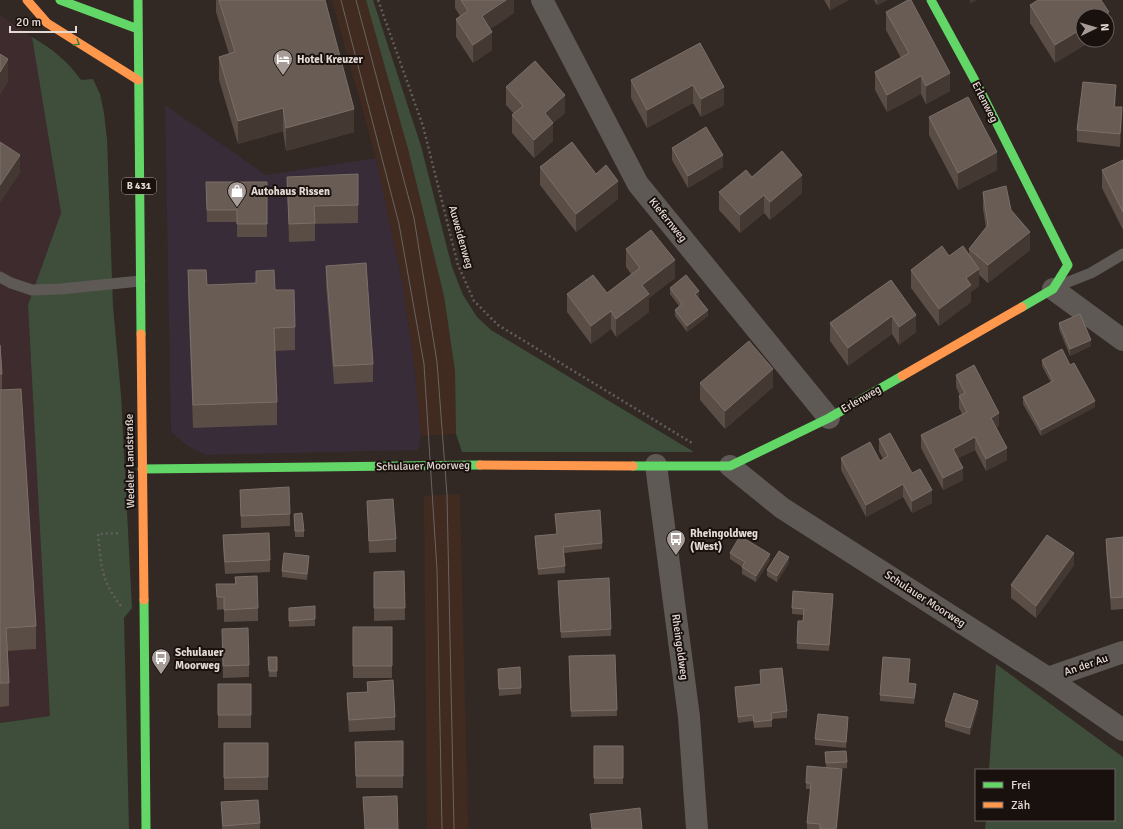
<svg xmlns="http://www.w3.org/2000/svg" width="1123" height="829" viewBox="0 0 1123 829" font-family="Signika,sans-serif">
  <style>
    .commercial { fill: #3e2b2d }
    .industrial { fill: #382c39 }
    .built { fill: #412b20 }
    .green { fill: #3e4e3a }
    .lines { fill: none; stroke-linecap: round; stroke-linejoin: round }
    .path { stroke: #635e5a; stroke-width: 2.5; stroke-dasharray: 2 3; stroke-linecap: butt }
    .lane { stroke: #5e5955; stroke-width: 11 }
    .street { stroke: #5e5955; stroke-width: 22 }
    .fast { stroke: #63d668; stroke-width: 9 }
    .slow { stroke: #ff974d; stroke-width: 9 }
    .tram { stroke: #696460; stroke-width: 1 }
    .wall { fill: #594d46 }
    .shaded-wall { fill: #433832 }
    .building { fill: #685c55; stroke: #7b6f69 }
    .oneway { stroke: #427d40 }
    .labels { text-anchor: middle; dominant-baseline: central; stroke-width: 4; stroke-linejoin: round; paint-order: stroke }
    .shield { fill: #19110e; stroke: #a89d98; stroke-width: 1 }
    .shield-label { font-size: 10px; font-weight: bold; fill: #e5d9d3 }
    .poi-label { font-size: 11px; font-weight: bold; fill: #e5d9d3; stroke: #19110e; text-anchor: start }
    .street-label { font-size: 11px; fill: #e5d9d3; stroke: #19110e }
  </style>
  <rect width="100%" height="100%" fill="#322824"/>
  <!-- commercial -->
  <path class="commercial" d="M0,15L32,37L61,213L28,305L51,716L0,723Z"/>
  <!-- industrial -->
  <path class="industrial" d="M165,105L266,175L376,158L403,285L415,371L421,436L418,450L206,455L188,446L171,432Z"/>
  <!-- built -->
  <path class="built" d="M332,0H366L374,26L408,149L444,296L455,371L456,434L421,436L415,371L403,285L376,158Z
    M460,494L468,829H427L424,496Z"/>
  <!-- green -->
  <path class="green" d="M366,0H373L421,146L452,267L463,295L477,317L491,330L694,452H462L456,434L455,371L444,296L408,149Z
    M32,37C52,49 68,61 81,80L93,79L100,94L104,113L107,139L113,306L121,395L132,608L124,618L129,829H0V723L50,716L28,305L61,213Z
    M996,664L1123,757V829H985L986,820H1114V770H989Z"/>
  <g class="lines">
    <!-- path -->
    <path class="path" d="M378,0L423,126L458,265L474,301L498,325L692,443
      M121,606C101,581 101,565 98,534L121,533"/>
    <!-- lane -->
    <path class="lane" d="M0,277L11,283L32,290L61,289L140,281
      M1058,286L1091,273L1123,254"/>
    <!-- street -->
    <path class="street" d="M542,0L638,184L829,418
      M1053,289L1123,340
      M656,465L689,717L697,829
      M730,466L782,508L1048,678L1123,730
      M1048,678L1123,652"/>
    <!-- fast -->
    <path class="fast" d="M60,0L138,29
      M138,0L141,334
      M931,0L979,88L1068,265L1053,289L1022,307
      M633,466H730L829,418L902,376
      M142,469L480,465
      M144,600L146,829"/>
    <!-- slow -->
    <path class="slow" d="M27,0L47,23L138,80
      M141,334L144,600
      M902,376L1022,307
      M480,465L633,466"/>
    <!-- tram -->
    <path class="tram" d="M341,0L399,224L424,364L437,570L442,829
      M356,0L414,218L437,362L447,495L454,829"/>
  </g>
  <!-- wall -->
  <path class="wall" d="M216,0H325L354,132L286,151L283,131L238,144L219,80V57L229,54L216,12Z
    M455,0H514V13L490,29L492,50L473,63L456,37V19L460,16L455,8Z
    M824,0H849L830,10Z
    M874,0H887L877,5Z
    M1030,5L1109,30L1083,40H1093L1055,63L1030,23Z
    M886,12L950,91L926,104L921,94L887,112L875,90V72L901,58L886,30Z
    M700,43L724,105L701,117L693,103L647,128L631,98V80Z
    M506,87L565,113L553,123V141L534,158L512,133V115L514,114L506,105Z
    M1116,98L1115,107L1122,120L1120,147L1077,142V130Z
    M929,117L997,170L958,190L929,135Z
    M672,148L723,167L688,188L672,160Z
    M1123,160V230L1102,188V170Z
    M540,167L596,174L618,199L576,232L540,185Z
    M287,177L358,205V223L315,224V241L289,242Z
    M752,177L802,193L770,220L764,213L740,233L719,210V192Z
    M206,182H267V237H237V222H207Z
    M983,192L1011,210L1030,250L988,283L979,275V286L971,292V302L939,326L911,288V270L949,256H969V249L986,228L983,209Z
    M626,249L675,278L649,298V312L616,337L611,329L591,344L567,312V294L607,293L631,274L626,267Z
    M326,266L373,364V382L334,384L326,284Z
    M188,270L207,285L256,283V271L275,290L295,327V350L275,351L277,402V425L193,428L188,294Z
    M891,280L916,332L899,345L892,334L848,366L830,341V323Z
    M670,288L699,297L698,298L708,316L687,332L675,316V310L679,306L670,294Z
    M1059,323L1091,346L1070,356L1059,329Z
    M0,345L2,374V390L36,626V649L7,651L9,683V706L0,707Z
    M1042,360L1070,365L1095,407L1041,436L1023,404V397L1051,383L1042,366Z
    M956,375L999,426L996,427L1007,460L986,471L975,450L958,458L963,480L943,490L921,448V435L962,414L959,408V396H960L956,387Z
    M700,383L773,387L725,429L700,400Z
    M879,439L912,473L932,503L912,513L903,497L866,517L841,470V458L880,461L883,459L879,451Z
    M240,490L290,514V526L241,528Z
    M367,501L396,539V552L369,553Z
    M294,514L304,531V537H295Z
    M555,514L602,543V549L564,553L565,573L538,575L535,542V536L557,534Z
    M223,535L270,560V572L225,574L223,548Z
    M1123,537V609L1111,610L1106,551V539Z
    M730,553L770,560L756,582L742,574V567L730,559Z
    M309,562L307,580L282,577V571Z
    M789,563L777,582L767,576V570Z
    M1074,565L1036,618L1011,598V585Z
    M404,571L405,620L374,621V572Z
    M235,577L258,608V621L224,622V609L217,610L216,584H235Z
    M558,581L611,629V636L561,638Z
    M833,600L829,651L797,649V643L803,621L804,615L792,614V608Z
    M289,608L315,619V626L289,627Z
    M353,627H392V678H353Z
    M222,629L249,665V677L223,678Z
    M615,655L617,716L571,717L569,656Z
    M268,657H277V677H269Z
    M910,666L908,683L916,690L914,704L880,701V695Z
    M498,669L521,688V694L499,696Z
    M760,670L787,711V718L772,719V727L754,728L753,721L738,723L735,693V687L761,684Z
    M367,682L395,717V730L349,732L347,706V693L367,692Z
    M218,684H251V728H218Z
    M978,707L970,735L945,727V721Z
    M848,723L846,748L815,745V739Z
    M403,741V788H356L355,742Z
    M224,743H268V790H224Z
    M594,746H623V784H594Z
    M825,752L847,762V768L836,769L842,776L837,829H807V823L811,789H806V783L826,768Z
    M221,802L260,823V829H222Z"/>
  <!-- shaded-wall -->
  <path class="shaded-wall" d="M506,0H514V13L482,34V16Z
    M830,0H849L830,10Z
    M877,0H887L877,5Z
    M970,0H977L970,4Z
    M1109,12V30L1107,31V16H1103Z
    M1083,28V40H1093L1055,63V45Z
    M492,32V50L473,63V45Z
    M8,59V82L0,95V72Z
    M950,73V91L926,104V86Z
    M921,76V94L887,112V95Z
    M693,85V103L647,128V110Z
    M1116,85V98L1114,119V107Z
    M724,87V105L701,117V99Z
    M565,95V113L553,123V141L534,158V140L545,113Z
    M1122,107V120L1120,147V134Z
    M283,108V131L238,144V121Z
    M354,109V132L286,151V128Z
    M997,152V170L958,190V173Z
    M20,155V173L0,203V185Z
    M723,155V167L688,188V176Z
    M802,175V193L770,220V202Z
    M618,181V199L576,232V214Z
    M764,195V213L740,233V215Z
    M1030,232V250L988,283V265Z
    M675,260V278L649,298V312L616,337V319L642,285Z
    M979,269V286L971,292V302L939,326V309L966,278Z
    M699,291V297L695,300V294Z
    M708,310V316L687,332V326Z
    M611,311V329L591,344V326Z
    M916,315V332L899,345V327Z
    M892,316V334L848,366V348Z
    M1091,340V346L1070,356V349Z
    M773,369V387L725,429V411Z
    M1095,401V407L1041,436V430Z
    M999,413V426L991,430V418Z
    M975,437V450L953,461V449Z
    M1007,448V460L986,471V459Z
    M963,468V480L943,490V478Z
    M903,484V497L866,517V505Z
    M932,490V503L912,513V501Z
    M1074,553V565L1036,618V606Z
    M770,554V560L756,582V576Z
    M309,556V562L307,580V574Z
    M789,557V563L777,582V576Z
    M833,594V600L829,651V645Z
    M978,701V707L970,735V728Z
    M848,717V723L846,748V742Z
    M842,769V776L837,829H836Z"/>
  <!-- building -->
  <path class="building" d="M219,0H325L354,109L286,128L283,108L238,121L219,57L235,52Z
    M461,0H506L482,16L492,32L473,45L456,19L468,11Z
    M908,0H911L950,73L926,86L921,76L887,95L875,72L909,53L886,12Z
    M1038,0H1101L1109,12L1103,16H1083V28L1055,45L1030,5Z
    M700,43L724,87L701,99L693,85L647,110L631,80Z
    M0,54L8,59L0,72Z
    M535,61L565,95L545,113L553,123L534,140L512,115L523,106L506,87Z
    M1083,82L1116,85L1114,107H1122L1120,134L1077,130Z
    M968,97L997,152L958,173L929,117Z
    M706,127L723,155L688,176L672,148Z
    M0,142L20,155L0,185Z
    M572,142L596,174L606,165L618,181L576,214L540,167Z
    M782,151L802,175L770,202L764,195L740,215L719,192L746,170L752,177Z
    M1123,160V212L1102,170Z
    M358,174V205L314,206L315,223L289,224L287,177Z
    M206,182H267V224H237V210H207Z
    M1006,186L1011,210L1030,232L988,265L969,249L988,225L983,192Z
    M651,230L675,260L642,285L649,294L616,319L611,311L591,326L567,294L593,275L607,293L640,268L626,249Z
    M942,246L949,256L963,246L979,269L966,278L971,285L939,309L911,270Z
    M366,263L373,364L334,366L326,266Z
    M188,270H206L207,285L256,283V271L274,270L275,290H294L295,327L274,328L277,402L193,405Z
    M686,275L699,291L695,294L708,310L687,326L675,310L682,304L670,288Z
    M891,280L916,315L899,327L892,316L848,348L830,323Z
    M1080,314L1091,340L1070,349L1059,323Z
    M749,341L773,369L725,411L700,383Z
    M0,345L2,374H0Z
    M1062,349L1070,365L1074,363L1095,401L1041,430L1023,397L1053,381L1042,360Z
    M974,365L999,413L991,418L1007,448L986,459L975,437L953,449L963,468L943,478L921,435L967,412L959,396L965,393L956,375Z
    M21,389L36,626L6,628L9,683H0V390Z
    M890,433L912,473L920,469L932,490L912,501L903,484L866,505L841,458L870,442L880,461L888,456L879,439Z
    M289,487L290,514L241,516L240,490Z
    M393,499L396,539L369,541L367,501Z
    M600,510L602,543L563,547L565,566L538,569L535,536L557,534L555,514Z
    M302,513L304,531H295L294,514Z
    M269,533L270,560L225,562L223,535Z
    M1047,535L1074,553L1036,606L1011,585Z
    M740,536L770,554L756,576L742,567L745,562L730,553Z
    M1123,537V597L1111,598L1106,539Z
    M779,551L789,557L777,576L767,570Z
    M284,553L309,556L307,574L282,571Z
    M404,571L405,608H374V572Z
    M257,576L258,608L224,610V597H217L216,584H236L235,577Z
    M609,578L611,629L561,632L558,581Z
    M793,591L833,594L829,645L797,643L798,621H803L804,609L792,608Z
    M315,606V619L289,621V608Z
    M353,627H392V666H353Z
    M248,628L249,665L223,666L222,629Z
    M615,655L617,710L571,711L569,656Z
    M268,657H277V671H269Z
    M883,657L910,659L908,683L916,684L914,698L880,695Z
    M520,667L521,688L499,689L498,669Z
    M782,668L787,711L771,713L772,720L754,722L753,715L738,717L735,687L761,684L760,670Z
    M393,680L395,717L349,720L347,693L368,692L367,682Z
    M218,684H251V715H218Z
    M954,693L978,701L970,728L945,721Z
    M818,714L848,717L846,742L815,739Z
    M403,741V776H356L355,742Z
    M224,743H268V777L224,778Z
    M594,746H623V778H594Z
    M846,751L847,762L826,763L825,752Z
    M807,766L842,769L836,829H820V824L807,823L811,783H806Z
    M397,796L398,829H365L363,797Z
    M258,800L260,823L223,826L221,802Z
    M640,808L642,829H592L590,814Z"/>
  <!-- one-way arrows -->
  <defs><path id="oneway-chevron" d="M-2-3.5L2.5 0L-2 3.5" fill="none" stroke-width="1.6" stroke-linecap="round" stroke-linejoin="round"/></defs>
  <use class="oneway" href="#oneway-chevron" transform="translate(77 43) rotate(31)"/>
  <!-- icons -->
  <defs>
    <g id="hotel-pin" transform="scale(1)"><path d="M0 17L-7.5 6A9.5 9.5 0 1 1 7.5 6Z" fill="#a69b96" stroke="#19110e"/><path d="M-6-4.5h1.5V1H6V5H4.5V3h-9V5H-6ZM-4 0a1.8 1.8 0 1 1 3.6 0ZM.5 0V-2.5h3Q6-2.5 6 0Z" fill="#fff"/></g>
    <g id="shop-pin" transform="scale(1)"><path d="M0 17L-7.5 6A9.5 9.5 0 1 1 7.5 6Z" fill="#a69b96" stroke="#19110e"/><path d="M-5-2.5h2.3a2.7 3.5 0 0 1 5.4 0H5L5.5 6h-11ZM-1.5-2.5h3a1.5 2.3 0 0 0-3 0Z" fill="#fff"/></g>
    <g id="bus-pin" transform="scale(1)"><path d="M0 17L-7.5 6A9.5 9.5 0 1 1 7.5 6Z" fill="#a69b96" stroke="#19110e"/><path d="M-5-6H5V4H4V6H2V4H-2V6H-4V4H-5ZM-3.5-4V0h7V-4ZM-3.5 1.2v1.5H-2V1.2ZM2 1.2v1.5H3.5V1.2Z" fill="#fff"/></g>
  </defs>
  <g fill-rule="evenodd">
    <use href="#hotel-pin" x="283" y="59"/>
    <use href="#shop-pin" x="237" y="191"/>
    <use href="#bus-pin" x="676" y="539"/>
    <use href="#bus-pin" x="161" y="658"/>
  </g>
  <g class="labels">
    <!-- shield labels -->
    <rect class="shield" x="122" y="178" width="34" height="16" rx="3"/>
    <g class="shield-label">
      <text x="139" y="186">B 431</text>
    </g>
    <!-- poi labels -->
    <g class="poi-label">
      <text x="297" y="59">Hotel Kreuzer</text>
      <text x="251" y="191">Autohaus Rissen</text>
      <text x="690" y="533">Rheingoldweg<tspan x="690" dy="13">(West)</tspan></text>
      <text x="175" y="652">Schulauer<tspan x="175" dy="13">Moorweg</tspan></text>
    </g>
    <!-- street labels -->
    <g class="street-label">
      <text transform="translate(985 102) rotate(63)">Erlenweg</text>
      <text transform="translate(668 220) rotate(51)">Kiefernweg</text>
      <text transform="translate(461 237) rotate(74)">Auweidenweg</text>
      <text transform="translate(861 399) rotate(-30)">Erlenweg</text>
      <text transform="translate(130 461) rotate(-91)">Wedeler Landstraße</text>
      <text transform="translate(423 466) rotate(-1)">Schulauer Moorweg</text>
      <text transform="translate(925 599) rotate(33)">Schulauer Moorweg</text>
      <text transform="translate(680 647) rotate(82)">Rheingoldweg</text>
      <text transform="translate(1086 665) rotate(-19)">An der Au</text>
    </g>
  </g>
  <!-- legend -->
  <rect x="975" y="769" width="140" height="52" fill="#19110e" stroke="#6b615d"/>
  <rect x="983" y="782" width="20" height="6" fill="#63d668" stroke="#6b615d"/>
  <text x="1011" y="789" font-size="12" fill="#e5d9d3">Frei</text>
  <rect x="983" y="802" width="20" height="6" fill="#ff974d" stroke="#6b615d"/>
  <text x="1011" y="809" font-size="12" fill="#e5d9d3">Zäh</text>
  <!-- north arrow -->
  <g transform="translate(1095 28) rotate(85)"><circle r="19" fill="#19110e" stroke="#6b615d"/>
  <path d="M0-3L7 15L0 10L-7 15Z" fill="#a69b96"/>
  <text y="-6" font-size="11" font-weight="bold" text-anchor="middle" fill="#e5d9d3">N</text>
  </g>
  <!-- scale -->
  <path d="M10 26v6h66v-6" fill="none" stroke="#e5d9d3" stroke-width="2"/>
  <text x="16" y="26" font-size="12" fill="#e5d9d3" stroke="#19110e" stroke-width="3" paint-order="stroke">20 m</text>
</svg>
